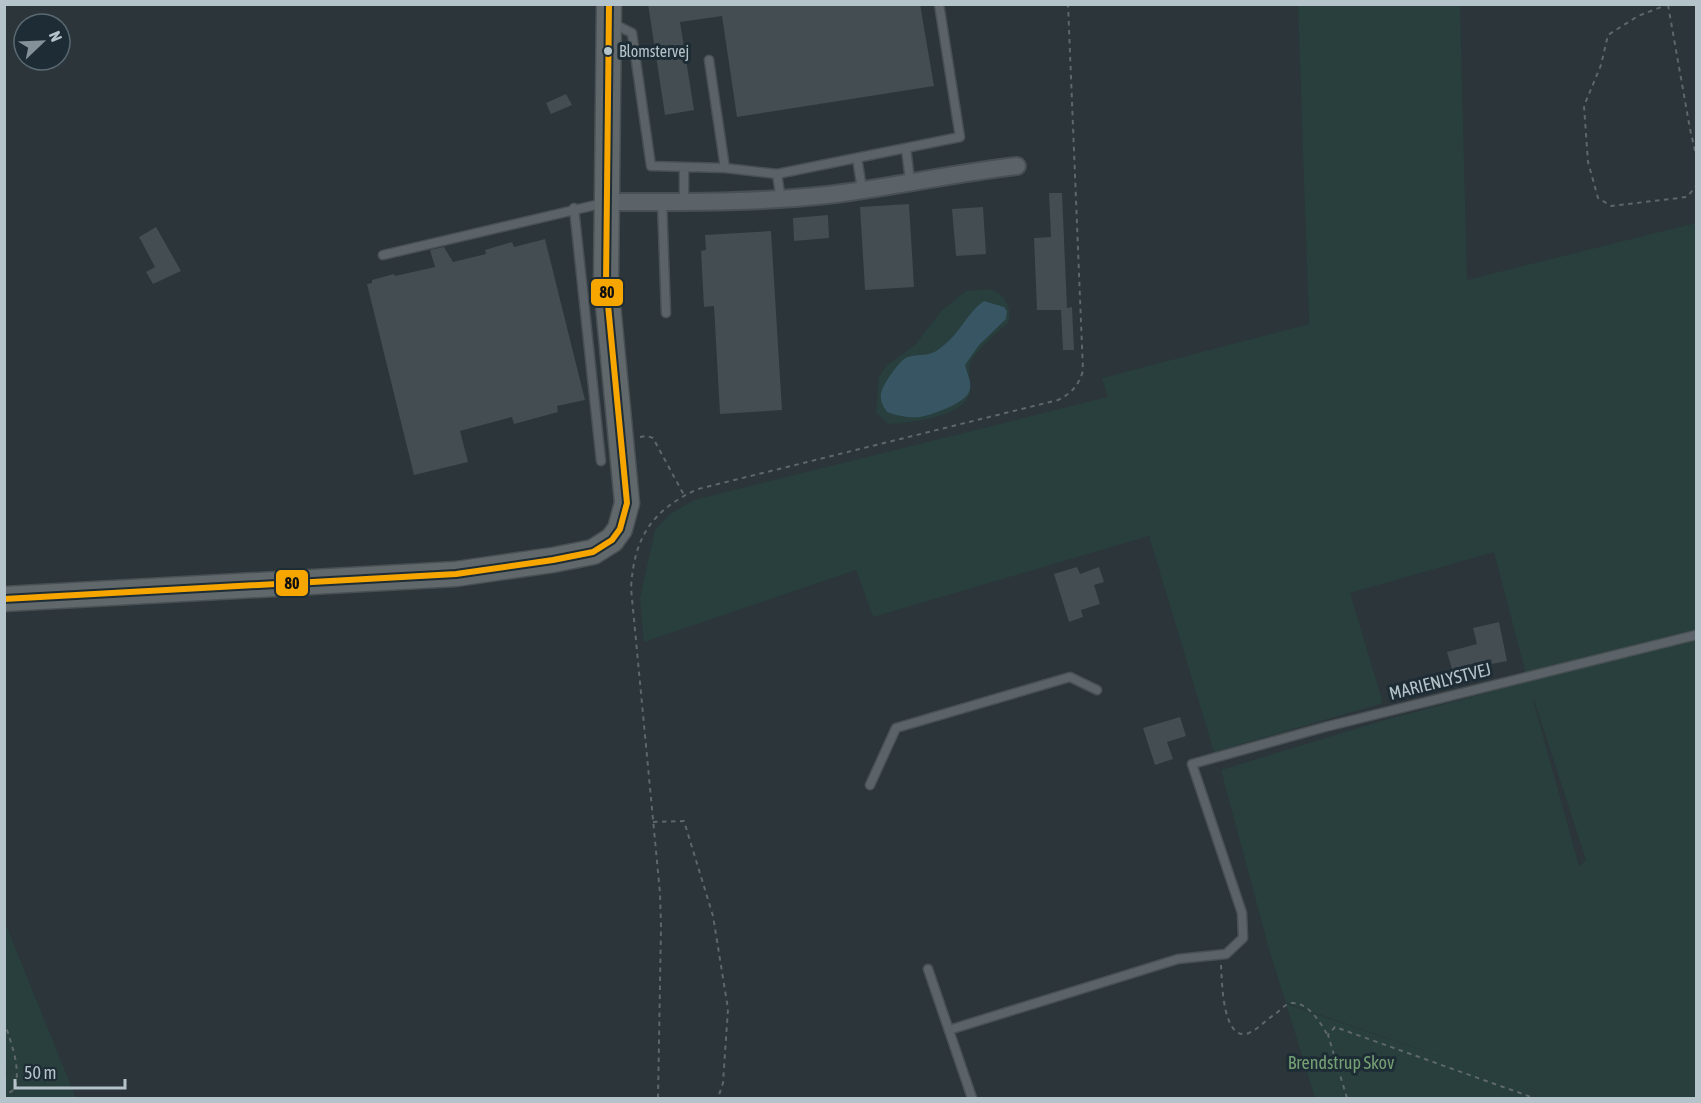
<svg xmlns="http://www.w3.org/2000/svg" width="1701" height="1103" viewBox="0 0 1701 1103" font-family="'Asap Condensed',sans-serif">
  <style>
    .green { fill: #283f3d; fill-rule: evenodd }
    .water { fill: #375563 }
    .building { fill: #444d51 }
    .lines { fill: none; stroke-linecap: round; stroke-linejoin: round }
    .lane-casing { stroke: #495054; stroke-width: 11 }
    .street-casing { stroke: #495054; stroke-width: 20 }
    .secondary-casing { stroke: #495054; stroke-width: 27 }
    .path { stroke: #5e676a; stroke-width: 2; stroke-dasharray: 4.5 4.5; stroke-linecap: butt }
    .lane { stroke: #5b6368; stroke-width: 8 }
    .street { stroke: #5b6368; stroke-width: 16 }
    .secondary { stroke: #60686c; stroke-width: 24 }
    .bus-1-casing { stroke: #1e2d35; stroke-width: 10 }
    .bus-1 { stroke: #f7a600; stroke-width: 6 }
    .bus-dot { fill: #b5c3ca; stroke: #1e2d35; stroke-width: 2 }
    .labels { text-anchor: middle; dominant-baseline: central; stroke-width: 6; stroke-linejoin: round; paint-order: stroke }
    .bus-label { font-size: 16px; fill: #b5c3ca; stroke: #1e2d35; text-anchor: start }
    .street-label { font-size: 18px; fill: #b5c3ca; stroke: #1e2d35 }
    .park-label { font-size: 18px; fill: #75a073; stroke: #1e2d35 }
    .line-badge { stroke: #1e2d35; stroke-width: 2 }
    .pale-badge-label { font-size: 16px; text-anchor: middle; font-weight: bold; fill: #111 }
  </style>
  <rect width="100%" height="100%" fill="#2b353a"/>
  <!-- green -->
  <path class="green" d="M1298,5H1460L1467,280L1696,223V1098H1315L1286,1004L1463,1064L1286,1003L1270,953L1221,770L1388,719L1528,682L1494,552L1350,593L1383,703L1214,752L1149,536L873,617L856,570L644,642L640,598L655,530L670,514L694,500L1108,397L1102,378L1309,324ZM1534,700L1586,860L1579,866L1533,700Z
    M988,289C1004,292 1013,307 1008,323C996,333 981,346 972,359C966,368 972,381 970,392C966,417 909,423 888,424L876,412L879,377L887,365L915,345L942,310L966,291Z
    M4,920L76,1098H5V1076L7,1075L4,1047Z"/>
  <!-- water -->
  <path class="water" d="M984,301L1004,307L1007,311L1006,319L979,345L965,365C967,375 973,382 969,392C965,403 930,416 919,417C909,418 897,416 887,412C882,405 879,398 882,390C885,382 900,359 908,357C923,353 929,358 943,346C960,333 967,313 984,301Z"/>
  <!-- building -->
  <path class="building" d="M648,4H920L934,86L737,117L722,16L680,22L694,110L665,115Z
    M566,94L572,105L551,114L546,103Z
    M1049,193H1062L1067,308L1072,307L1074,350H1063L1061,310H1037L1034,238L1051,237Z
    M909,204L914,287L865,290L860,207Z
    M983,207L986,254L956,256L952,209Z
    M828,215L829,238L794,241L793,218Z
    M156,227L181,271L153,284L146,272L155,267L139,237Z
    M771,231L782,410L720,414L714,306L704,307L701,251L706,250L705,235Z
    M545,239L585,400L557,406L558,412L514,424L512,417L460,431L468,462L414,475L367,284L372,283V280L394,274L395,276L435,267L430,250L444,247L453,262L486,254L485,250L512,242L514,247Z
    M1077,567L1080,574L1099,567L1104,582L1094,585L1100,604L1081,610L1083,617L1069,622L1054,574Z
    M1499,622L1507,661L1492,664L1491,659L1452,669L1447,652L1477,644L1473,628Z
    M1180,717L1186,736L1167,742L1173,759L1155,765L1143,728Z"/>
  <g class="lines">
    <!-- lane casing -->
    <g class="lane-casing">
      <path id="lane" d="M612,23L632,33L651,166L725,168L777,174L960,137L939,4
        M709,60L725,168
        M906,148L910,181
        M857,158L862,189
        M684,167V202
        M777,174L781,200
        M662,202L666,313
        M574,208L601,461
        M383,255L604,203
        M870,785L896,728L1070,677L1097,690
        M928,969L972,1098
        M949,1030L1178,959L1226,954L1243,938L1242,913L1192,764L1325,727L1696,635"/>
    </g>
    <!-- street casing -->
    <g class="street-casing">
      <path id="street" d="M607,202C680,202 754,203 827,195C890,188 953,173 1017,166"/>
    </g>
    <!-- secondary casing -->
    <g class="secondary-casing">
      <path id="secondary" d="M4,599L456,574L553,560L593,552L612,540L620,529L627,503L606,284L609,4"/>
    </g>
    <!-- path -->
    <path class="path" d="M1669,4L1638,16L1608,35L1601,65L1584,106L1588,162L1598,198L1611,206L1687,197L1696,186
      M1668,5L1690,129L1696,155
      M640,437L647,436L653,438L684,495
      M653,822L684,821L713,916L728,1009L723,1083L718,1098
      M1221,965C1222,980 1222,1043 1249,1033C1258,1029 1266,1020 1275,1014C1281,1010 1286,1002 1294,1003C1309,1004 1320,1022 1327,1034
      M4,1021C11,1043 21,1066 15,1089L4,1096
      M658,1098L661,926L660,893L631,588C634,537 652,510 698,489L1058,400C1072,393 1078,386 1083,371L1068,4
      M1347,1098L1328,1035L1335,1027L1534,1098"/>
    <!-- lane -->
    <use href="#lane" class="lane"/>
    <!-- street -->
    <use href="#street" class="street"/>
    <!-- secondary -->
    <use href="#secondary" class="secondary"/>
    <!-- bus-1 casing -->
    <g class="bus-1-casing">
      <path id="bus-1" d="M4,599L456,574L553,560L593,552L612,540L620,529L627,503L606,284L609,4"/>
    </g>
    <!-- bus-1 -->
    <use href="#bus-1" class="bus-1"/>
  </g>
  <!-- markers -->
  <circle class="bus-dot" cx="608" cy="51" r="5"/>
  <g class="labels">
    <!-- bus labels -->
    <g class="bus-label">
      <text x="619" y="51">Blomstervej</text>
    </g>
    <!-- street labels -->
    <g class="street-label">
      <text transform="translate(1440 681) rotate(-14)">MARIENLYSTVEJ</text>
    </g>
    <!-- park labels -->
    <g class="park-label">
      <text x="1341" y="1062">Brendstrup Skov</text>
    </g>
  </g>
  <g class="line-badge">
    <rect x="590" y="278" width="34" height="29" rx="6" fill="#f7a600"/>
    <rect x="275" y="569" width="34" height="28" rx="6" fill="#f7a600"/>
  </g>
  <g class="pale-badge-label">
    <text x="607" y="298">80</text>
    <text x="292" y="589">80</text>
  </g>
  <!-- border -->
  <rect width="1701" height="1103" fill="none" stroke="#b5c3ca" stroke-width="12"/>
  <!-- north arrow -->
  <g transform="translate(42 42) rotate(67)"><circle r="28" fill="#1e2d35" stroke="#5a6971" stroke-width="1.5"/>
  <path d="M0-4.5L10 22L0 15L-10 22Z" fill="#859198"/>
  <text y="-9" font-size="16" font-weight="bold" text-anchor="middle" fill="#b5c3ca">N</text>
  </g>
  <!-- scale -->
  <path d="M15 1079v9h110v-9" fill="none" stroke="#b5c3ca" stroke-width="3"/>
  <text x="24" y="1079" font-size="18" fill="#b5c3ca" stroke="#1e2d35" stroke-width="4.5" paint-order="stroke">50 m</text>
</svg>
